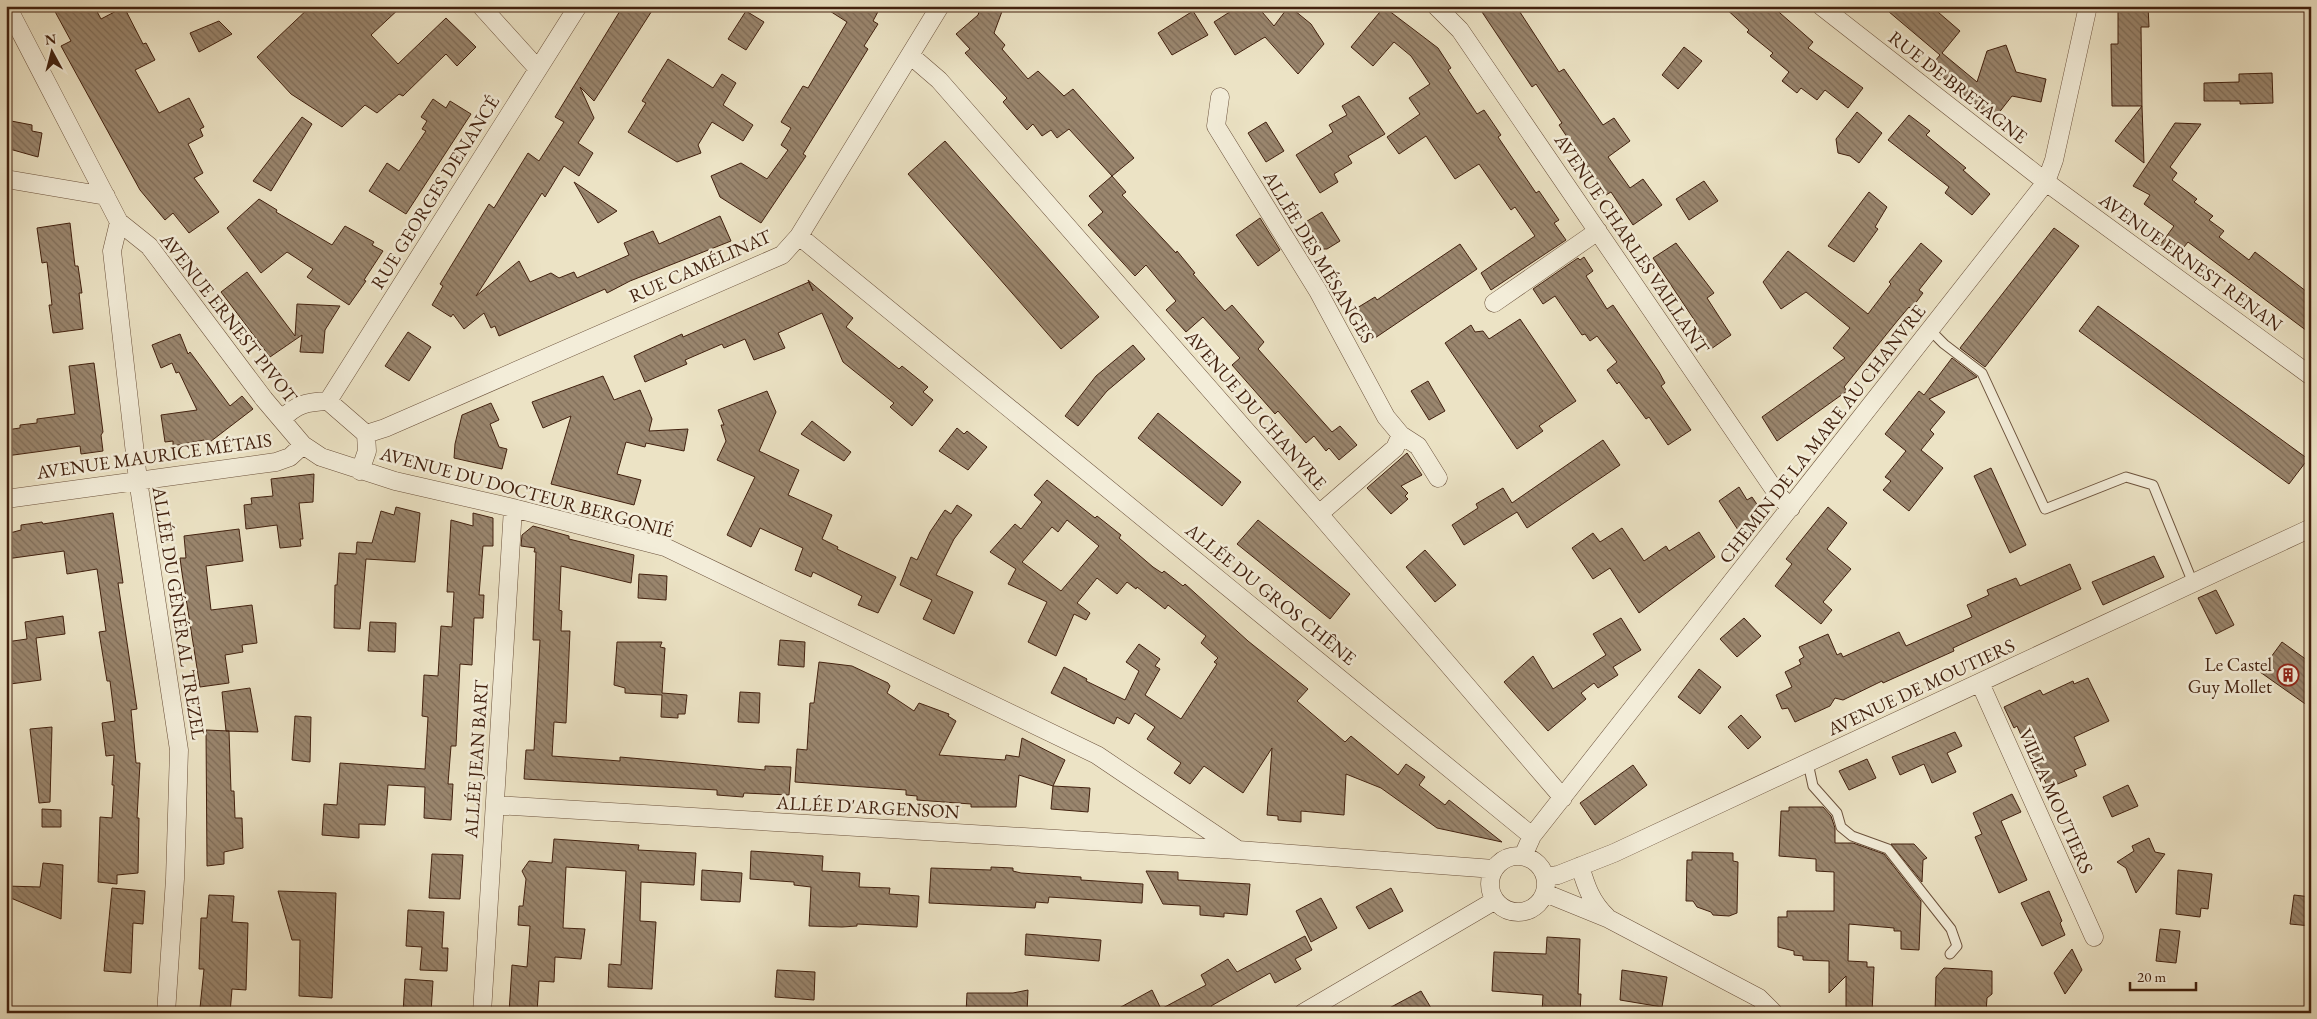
<svg xmlns="http://www.w3.org/2000/svg" width="2317" height="1019" viewBox="0 0 2317 1019" font-family="'EB Garamond',serif">
  <style>
    .building { fill: url(#building-back-hatch); stroke: #42210f; fill-rule: evenodd }
    .lines { fill: none; stroke-linecap: round; stroke-linejoin: round }
    .lane-casing { stroke: #6c523c; stroke-width: 11 }
    .street-casing { stroke: #6c523c; stroke-width: 19 }
    .lane { stroke: #f3edd9; stroke-width: 9 }
    .street { stroke: #f3edd9; stroke-width: 18 }
    .labels { text-anchor: middle; dominant-baseline: central; stroke-width: 5; stroke-linejoin: round; paint-order: stroke }
    .street-label { font-size: 19px; fill: #42210f; stroke: #f3edd9 }
    .poi-label { font-size: 19px; fill: #42210f; stroke: #f3edd9; text-anchor: end }
  </style>
  <defs>
    <pattern id="building-back-hatch" width="6" height="6" patternUnits="userSpaceOnUse" patternTransform="scale(1.25)"><rect width="6" height="6" fill="#9a866e"/><path d="M-1 5l2 2M0 0l6 6M5-1l2 2" fill="none" stroke="#7f6d59"/></pattern>
  </defs>
  <rect width="100%" height="100%" fill="#ece3c5"/>
  <filter id="stains"><feTurbulence type="fractalNoise" baseFrequency=".004" numOctaves="4"/><feColorMatrix values="0 0 0 0 .2 0 0 0 0 .09 0 0 0 0 .02 0 0 0 .5 -.17"/></filter>
  <radialGradient id="worn" r=".72"><stop offset=".6" stop-color="#630" stop-opacity="0"/><stop offset="1" stop-color="#630" stop-opacity=".3"/></radialGradient>
  <!-- building -->
  <path class="building" d="M52,6H94L101,19L124,7L143,44L146,43L155,60L135,70L159,113L189,98L204,127L200,129L203,136L188,144L203,173L194,178L219,212L189,233L173,213L165,220L140,190L61,46L71,41Z
    M311,6H402L371,35L398,64L446,18L476,47L457,66L446,54L403,96L399,94L377,113L365,105L342,127L291,94L257,57Z
    M623,6H655L594,101L580,87L594,118L578,143L593,153L579,176L564,166L545,197L542,193L476,296L519,261L530,282L551,273L559,278L574,272L577,278L629,255L624,243L653,231L659,244L720,216L731,241L630,281L607,293L605,289L499,336L495,326L491,328L484,313L464,329L453,314L451,317L432,305L443,286L440,284L489,204L494,208L528,153L539,161L564,122L555,117Z
    M822,6H881L873,21L878,24L864,46L868,49L803,154L806,156L761,223L720,197L711,176L741,163L767,179L788,150L781,145L791,128L781,122L803,86L808,88L847,22Z
    M981,6H1004L994,33L1005,45L1002,49L1028,79L1038,71L1064,96L1073,89L1134,158L1112,176L1069,129L1057,138L1051,130L1042,136L1033,124L1027,130L1003,102L1007,98L965,53L970,49L956,34L978,15Z
    M1239,6H1257L1274,26L1289,6L1311,24L1324,44L1298,74L1265,37L1235,55L1214,22Z
    M1478,6H1516L1559,72L1564,69L1603,125L1614,118L1630,141L1608,157L1630,188L1643,179L1662,205L1633,225L1611,192L1606,195L1559,125L1562,123L1536,84L1532,87Z
    M1723,6H1772L1813,42L1808,48L1863,88L1848,108L1825,90L1817,100L1801,88L1797,93L1782,81L1789,72L1770,56L1773,53L1747,32L1749,30Z
    M1882,6H1931L1960,31L1942,53L1977,82L1987,51L2006,45L2016,72L2046,79L2041,102L2012,96L1994,119L1930,67L1940,55Z
    M2118,6H2148L2149,27H2141L2142,106H2112L2111,44H2118Z
    M1384,7L1438,48L1451,68L1448,70L1477,114L1484,110L1501,135L1498,137L1536,193L1539,191L1559,220L1554,223L1566,240L1491,290L1481,273L1535,236L1515,207L1511,210L1479,164L1455,179L1426,136L1399,154L1387,137L1420,114L1409,98L1430,84L1411,56L1394,42L1373,66L1351,47Z
    M746,11L764,22L746,50L728,39Z
    M1193,11L1208,35L1172,55L1158,33Z
    M219,21L232,34L199,52L190,33Z
    M1684,47L1702,61L1678,89L1662,75Z
    M668,59L713,88L722,74L736,83L723,105L753,125L743,141L712,122L698,145L701,153L677,162L628,132L646,103L642,101Z
    M2272,73L2273,103L2240,104V101H2204V83L2239,82V74Z
    M1359,96L1385,134L1348,156L1352,163L1334,174L1338,182L1320,193L1296,155L1333,132L1329,125L1347,115L1342,106Z
    M433,99L446,108L450,101L471,114L406,214L369,191L387,163L399,171L426,131L422,129L427,121L421,117Z
    M2142,106L2144,163L2115,141Z
    M1857,112L1882,133L1859,163L1850,156L1838,153L1836,139Z
    M1909,115L1930,131L1926,135L1966,168L1963,170L1990,194L1972,215L1945,193L1949,187L1888,140Z
    M302,117L312,124L271,191L253,181Z
    M6,120L32,125V131L42,133L38,157L6,148Z
    M1266,122L1284,151L1266,162L1248,133Z
    M2175,123L2201,124L2170,167L2177,173L2172,180L2197,199L2194,202L2213,216L2209,220L2224,231L2219,237L2249,260L2255,252L2311,295V334L2188,242L2176,257L2160,245L2174,226L2144,204L2150,195L2133,186Z
    M945,141L1099,317L1061,349L908,174Z
    M1112,176L1126,192L1122,195L1176,253L1177,251L1195,273L1193,274L1225,311L1232,305L1264,342L1258,349L1332,432L1340,426L1357,445L1339,460L1329,448L1326,451L1314,436L1306,443L1278,411L1275,414L1232,365L1240,358L1203,317L1186,332L1166,310L1176,301L1146,265L1135,276L1088,225L1103,212L1089,196Z
    M1704,181L1718,201L1689,220L1676,199Z
    M574,182L617,211L598,223Z
    M1869,192L1887,207L1875,227L1878,229L1854,262L1828,246Z
    M259,199L277,210L276,212L332,245L345,226L374,242L372,245L383,251L364,280L366,281L349,305L307,277L313,269L287,252L261,273L227,228Z
    M1322,212L1340,241L1327,249H1320L1304,223Z
    M1260,218L1280,250L1258,266L1236,235Z
    M70,223L75,266H78L82,293H79L83,329L53,333L49,305H52L47,262L42,263L37,228Z
    M2054,228L2079,246L1985,367L1960,348Z
    M1676,243L1714,293L1707,298L1731,335L1711,349L1694,325L1697,324L1653,258Z
    M1921,243L1942,261L1919,290L1923,293L1911,309L1909,307L1898,320L1844,387L1847,391L1777,441L1762,417L1845,358L1833,348L1850,328L1806,292L1781,309L1763,282L1788,251L1868,314L1891,284L1889,282Z
    M1460,244L1477,269L1375,338L1357,308L1375,297L1377,300Z
    M1584,257L1593,271L1586,276L1607,309L1613,305L1659,372L1665,383L1661,386L1691,430L1668,445L1649,417L1646,419L1619,382L1617,384L1607,370L1617,362L1597,336L1590,341L1585,334L1582,335L1555,296L1543,304L1533,289L1578,258L1580,260Z
    M247,272L295,336L297,304L340,306L325,330L323,353L300,352L302,335L270,357L221,292Z
    M808,280L853,318L846,327L899,369L902,366L928,387L923,392L933,400L912,426L890,407L894,403L843,362L822,313L778,333L785,348L754,360L745,339L724,348L722,344L685,360L687,364L645,382L634,356L682,334L683,337L809,282L813,291Z
    M2098,306L2308,459L2289,484L2079,331Z
    M1520,319L1576,401L1539,426L1543,431L1517,449L1445,343L1471,325L1475,332L1483,331L1489,339Z
    M408,332L431,347L409,381L385,366Z
    M180,334L188,354L190,352L230,406L242,396L253,409L206,445L204,440L173,446V441L165,442L161,415L197,410L179,372L176,373L172,363L161,368L152,345Z
    M1133,345L1145,359L1107,391L1078,426L1065,416L1096,376Z
    M1952,358L1977,377L1929,399L1945,412L1930,430L1934,434L1921,450L1943,468L1909,511L1883,490L1891,481L1885,477L1906,451L1885,434L1919,391L1924,395Z
    M94,363L103,432L101,435L103,451L81,454L80,446L6,456V430L20,428V425L37,423V419L75,414L69,366Z
    M603,376L614,400L640,390L652,419L649,431L688,429L684,451L646,443L645,447L626,442L617,474L641,480L634,505L551,484L571,416L543,428L532,402Z
    M1428,381L1445,411L1429,420L1411,391Z
    M767,391L776,412L759,451L799,470L788,495L832,515L822,539L838,547L837,549L896,577L878,613L858,605L862,596L813,572L811,577L795,570L803,548L760,528L751,547L727,535L755,477L717,460L726,441L721,425H724L718,410Z
    M491,403L499,420L490,424L499,447L507,449L502,469L454,458L455,444L462,415Z
    M1158,413L1241,482L1222,506L1138,438Z
    M812,421L851,452L844,461L801,434Z
    M957,428L964,434L967,431L987,447L968,470L939,451Z
    M1603,440L1620,465L1527,528L1517,512L1464,545L1452,525L1478,508L1476,504L1503,488L1512,503Z
    M1407,453L1422,475L1401,486L1408,493L1405,496L1408,499L1391,514L1367,488Z
    M1991,468L2026,545L2010,553L1974,476Z
    M314,474L313,502L299,503L303,539H300L301,546L280,548L277,525L246,529L244,505L252,504L251,498L273,496L271,479Z
    M1047,480L1095,518L1097,516L1121,535L1119,538L1153,567L1162,573L1164,571L1183,586L1185,584L1248,641L1308,689L1297,701L1345,742L1351,736L1398,775L1406,764L1425,777L1419,785L1445,805L1449,800L1502,842L1437,828L1381,788L1346,774L1344,815L1301,811V822L1278,820V816L1267,815L1272,748L1243,793L1204,766L1190,784L1174,773L1181,763L1147,739L1155,727L1135,713L1129,724L1117,717L1114,724L1051,693L1064,667L1087,679L1086,681L1125,700L1139,671L1126,662L1139,644L1160,659L1155,666L1160,669L1145,695L1181,719L1217,664L1214,662L1218,658L1201,643L1206,636L1168,605L1165,609L1137,587L1136,589L1127,582L1117,594L1097,578L1077,603L1090,613L1086,620L1074,614L1056,656L1028,642L1047,602L1008,584L1016,569L990,552L1015,524L1021,529L1042,502L1034,495ZM1067,520L1099,546L1061,591L1022,562L1052,527L1058,532Z
    M1739,487L1747,500L1752,497L1767,519L1742,536L1719,501Z
    M957,505L972,515L954,539L936,575L973,592L954,634L923,619L932,600L900,585L911,557L917,560L930,532L945,510L951,514Z
    M396,507L420,513L415,562L366,559L360,629L334,628L335,585H337L339,553L356,554L357,542L372,543L381,511L394,515Z
    M1828,507L1847,523L1827,549L1851,569L1823,602L1832,610L1821,624L1775,586L1792,564L1786,559Z
    M113,513L123,583H118L137,709L131,710L136,763H140L137,818H139L138,873L117,875V884L98,882L100,817L112,818L114,785H112L114,755L106,756L102,723L115,721L110,681H107L99,632L106,631L97,569L67,574L64,551L6,559V534L21,530V525L42,522L43,524Z
    M473,513L493,518V546H483L479,595H484L483,618H474L472,665L460,664L456,746H451L448,784H453L451,820L424,818L425,787L388,785L385,825L359,824V838L322,835L324,804L337,805L340,763L425,769L428,717L422,716L424,675L438,676L441,626L452,627L454,592H447L451,520L473,526Z
    M1258,520L1350,594L1330,619L1237,544Z
    M533,526L569,536V539L634,555L631,583L561,566L559,610L562,611L561,631H570L566,723L554,722L552,756L620,761V757L765,770V766L791,767L789,795L744,793L743,797L717,795V790L524,779L526,750H534L540,640H533L536,552H534L535,548L521,546L522,535Z
    M1622,528L1644,561L1666,546L1669,551L1699,532L1715,557L1639,613L1610,568L1593,579L1572,548L1593,533L1600,542Z
    M239,529L243,561L206,566L211,610L252,605L257,643L242,645L243,652L225,655L229,683L200,687L182,573L180,558H186L184,536Z
    M1425,550L1456,585L1435,602L1406,567Z
    M2154,556L2164,577L2103,605L2092,582Z
    M2070,564L2081,589L1953,648L1954,651L1883,683L1882,681L1843,700L1835,698L1830,706L1795,722L1788,708L1782,709L1776,695L1792,687L1785,672L1801,664L1799,660L1804,657L1799,647L1828,634L1837,655L1841,653L1843,657L1899,632L1906,646L1972,617L1967,605L1989,595L1987,590L2016,578L2020,586Z
    M639,574L667,576L666,600L638,598Z
    M2216,590L2234,625L2216,634L2198,598Z
    M63,616L65,634L36,638L41,680L10,684L6,642L27,639L25,622Z
    M1621,618L1641,650L1613,667L1618,675L1598,688L1594,683L1581,693L1586,699L1548,731L1504,682L1533,656L1553,689L1606,655L1593,634Z
    M1744,618L1761,636L1737,657L1720,639Z
    M370,622L396,623L395,652L368,651Z
    M780,640L805,642L804,667L778,665Z
    M617,642H662L660,647L665,648L662,693L687,695L685,714H678V718L661,717L662,695L625,693V688L614,685Z
    M2282,642L2311,663V708L2260,672Z
    M819,662L852,666L888,683L890,686L887,693L914,711L919,703L949,714L948,716L956,721L939,755L1005,760L1006,755L1019,757L1022,738L1065,760L1053,786L1090,788L1088,812L1051,809L1053,786L1019,775L1016,807H971V804L917,800V796L906,795V790L795,782L797,749L807,750L810,703H814Z
    M1699,669L1721,687L1700,714L1678,697Z
    M2088,678L2109,721L2074,737L2086,765L2074,770L2077,776L2048,788L2023,734L2021,735L2017,726L2014,728L2004,707L2040,690L2043,695L2073,681L2074,684Z
    M250,688L258,732L226,731L222,692Z
    M740,692L760,693L759,723L738,722Z
    M1741,715L1761,737L1748,749L1728,727Z
    M295,716L311,717L310,762L292,760Z
    M52,727L50,802L39,803L30,729Z
    M206,730L229,731L231,791H234L235,818H242L243,848L224,852V864L207,866Z
    M1955,732L1962,746L1947,753L1956,772L1932,783L1924,764L1900,775L1892,757Z
    M1867,759L1876,778L1849,790L1839,771Z
    M1633,765L1647,785L1595,825L1580,803Z
    M2128,785L2138,806L2112,817L2103,797Z
    M2012,794L2021,812L2001,821L2027,880L1999,893L1975,837L1982,834L1973,813Z
    M1789,807H1823L1831,816L1835,828V843H1853L1884,854L1921,901L1919,950L1901,949V931H1894V928L1849,924L1848,961L1867,962V967H1874L1872,1013H1855V1010L1846,1009V976L1829,993V961L1803,960V956L1794,955V951L1778,947V917H1787V911H1834V872L1816,871V859L1779,856L1781,811H1789Z
    M42,809L61,810V827H42Z
    M2149,838L2155,852L2165,854L2136,893L2126,868L2117,862L2134,851L2132,846Z
    M554,839L639,845L638,850L696,853L694,885L641,882L640,921L656,922L652,989L608,987L609,964L621,965L626,871L566,867L563,928L585,929L581,959L555,957L554,982L539,981L537,1013H509L512,965L527,967L530,926L518,925L519,906H523L526,879L522,871L529,861L552,863Z
    M1891,844H1914L1927,858L1923,860L1922,882Z
    M751,851L823,856L822,871L860,873L859,887L890,888L889,894L919,896L917,927L857,924V926L842,927L809,926L811,887L794,885V882L750,879Z
    M1692,852L1733,853V861L1738,862L1737,913L1729,916L1713,915L1711,912L1697,907L1693,901H1686L1687,860H1692Z
    M432,854L463,855L460,899L429,898Z
    M43,863L63,865L61,919L6,896V886L40,887Z
    M991,867L1013,868V871L1021,873L1081,877V880L1143,884L1142,903L1049,897L1048,903L1036,902L1035,908L929,903L931,868L991,870Z
    M702,870L742,873L740,902L701,900Z
    M2178,870L2212,874L2208,909L2201,908L2200,917L2176,914Z
    M1146,871L1178,872V880L1250,884L1247,915L1224,913V917L1200,915V906L1163,904Z
    M112,888L145,891L143,924L133,923L131,973L104,971Z
    M1391,888L1403,911L1369,929L1356,907Z
    M278,891L336,893L332,998L299,996L300,940H292Z
    M2049,891L2062,921L2060,923L2065,935L2042,946L2021,903Z
    M209,895L234,896L232,922L248,923L246,990L232,989L230,1013H202V1008H200L204,969H199L201,918H207Z
    M2294,895L2311,897V926L2290,924Z
    M1321,898L1337,928L1311,942L1296,911Z
    M408,910L444,912L442,948H448L447,971L420,970L422,947L406,946Z
    M2160,929L2180,931L2176,963L2156,961Z
    M1026,934L1101,940L1099,961L1025,955Z
    M1305,936L1312,950L1295,959L1301,969L1275,983L1270,973L1211,1006L1214,1013H1110L1152,990L1161,1009L1206,985L1201,975L1228,959L1237,972Z
    M1547,937L1580,939L1578,994H1581L1580,1013H1542L1543,995L1492,991L1494,952L1546,954Z
    M2072,949L2082,970L2065,994L2054,973Z
    M1944,968L1992,971V994L1987,998L1986,1013H1935L1936,977Z
    M777,970L815,972L814,1000L775,997Z
    M1622,970L1667,977L1662,1007L1620,1000Z
    M405,979L433,981L431,1013H403Z
    M1028,990L1027,1013H966L967,993H1013Z
    M1421,991L1434,1013H1380Z"/>
  <g class="lines">
    <!-- lane casing -->
    <g class="lane-casing">
      <path id="lane" d="M1930,330L1944,344L1982,373L2045,509L2126,477L2153,485L2193,583
        M1808,763L1813,786L1837,813L1841,827L1852,836L1888,849L1951,929L1957,946L1950,954"/>
    </g>
    <!-- street casing -->
    <g class="street-casing">
      <path id="street" d="M7,6L119,222L149,246L264,399L303,445L321,457L395,481L513,508L665,547L1097,755L1238,850L1494,869
        M481,6L538,69
        M1436,6L1460,30L1778,495L1791,508
        M1821,6L2046,182L2311,376
        M910,55L939,80L1319,514L1563,798
        M1220,97L1216,126L1318,291L1386,417L1401,435L1418,446L1438,478
        M6,179L106,196
        M119,222L112,251L138,480L179,750L175,879L166,1013
        M799,236L1532,836
        M1494,303L1598,231
        M328,401L578,6
        M282,419C297,404 306,402 328,401L366,434L367,451L360,471
        M366,434L385,428L782,255L799,236L940,6
        M6,499L276,462L290,457L303,445
        M1319,514L1395,448L1401,435
        M1980,683L2094,937
        M495,805L1238,850
        M1490 884a28 28 0 1 1 56 0a28 28 0 1 1-56 0Z
        M1523,856L1532,836L2046,182L2054,160L2088,6
        M1580,866C1586,886 1591,902 1607,917
        M1545,877L1558,875L1614,853L2311,528
        M1545,893L1609,919L1759,998L1774,1013
        M482,1013L513,508
        M1303,1013L1494,901"/>
    </g>
    <!-- lane -->
    <use href="#lane" class="lane"/>
    <!-- street -->
    <use href="#street" class="street"/>
  </g>
  <!-- icons -->
  <defs>
    <g id="building-ring" transform="scale(1.125)"><circle r="9.5" fill="#f3edd9" stroke="#8f2418" stroke-width="1.5"/><path d="M-4-6H4V6H1V3H-1V6H-4ZM-2.5-4.3h1.7v1.8h-1.7ZM.8-4.3h1.7v1.8H.8ZM-2.5-1h1.7V.8h-1.7ZM.8-1h1.7V.8H.8Z" fill="#8f2418"/></g>
  </defs>
  <g fill-rule="evenodd">
    <use href="#building-ring" x="2288" y="675"/>
  </g>
  <g class="labels">
    <!-- street labels -->
    <g class="street-label">
      <text transform="translate(1958 87) rotate(38)">RUE DE BRETAGNE</text>
      <text transform="translate(435 192) rotate(-58)">RUE GEORGES DENANCÉ</text>
      <text transform="translate(1632 244) rotate(56)">AVENUE CHARLES VAILLANT</text>
      <text transform="translate(1319 257) rotate(59)">ALLÉE DES MÉSANGES</text>
      <text transform="translate(2191 262) rotate(36)">AVENUE ERNEST RENAN</text>
      <text transform="translate(700 266) rotate(-24)">RUE CAMÉLINAT</text>
      <text transform="translate(229 318) rotate(52)">AVENUE ERNEST PIVOT</text>
      <text transform="translate(1256 410) rotate(49)">AVENUE DU CHANVRE</text>
      <text transform="translate(1822 434) rotate(-52)">CHEMIN DE LA MARE AU CHANVRE</text>
      <text transform="translate(154 456) rotate(-8)">AVENUE MAURICE MÉTAIS</text>
      <text transform="translate(527 492) rotate(15)">AVENUE DU DOCTEUR BERGONIÉ</text>
      <text transform="translate(1271 594) rotate(39)">ALLÉE DU GROS CHÊNE</text>
      <text transform="translate(179 613) rotate(81)">ALLÉE DU GÉNÉRAL TREZEL</text>
      <text transform="translate(1921 687) rotate(-25)">AVENUE DE MOUTIERS</text>
      <text transform="translate(476 759) rotate(-86)">ALLÉE JEAN BART</text>
      <text transform="translate(2056 801) rotate(66)">VILLA MOUTIERS</text>
      <text transform="translate(868 807) rotate(3)">ALLÉE D'ARGENSON</text>
    </g>
    <!-- poi labels -->
    <g class="poi-label">
      <text x="2272" y="664">Le Castel<tspan x="2272" dy="22">Guy Mollet</tspan></text>
    </g>
  </g>
  <!-- margin -->
  <rect width="2317" height="1019" fill="none" stroke="#ece3c5" stroke-width="25"/>
  <rect x="8" y="8" width="2302" height="1004" fill="none" stroke="#42210f" stroke-width="2.5"/>
  <rect x="12" y="12" width="2292" height="994" fill="none" stroke="#42210f"/>
  <!-- north arrow -->
  <g transform="translate(52 52) rotate(353)" stroke="#f3edd9" stroke-width="4" paint-order="stroke">
  <path d="M0-4L9 19L0 12L-9 19Z" fill="#42210f"/>
  <text y="-8" font-size="14" font-weight="bold" text-anchor="middle" fill="#42210f">N</text>
  </g>
  <!-- scale -->
  <path d="M2130 982v8h66v-8" fill="none" stroke="#42210f" stroke-width="2.5"/>
  <text x="2137" y="982" font-size="15" fill="#42210f" stroke="#f3edd9" stroke-width="4" paint-order="stroke">20 m</text>
  <rect width="100%" height="100%" filter="url(#stains)"/>
  <rect width="100%" height="100%" fill="url(#worn)"/>
</svg>
